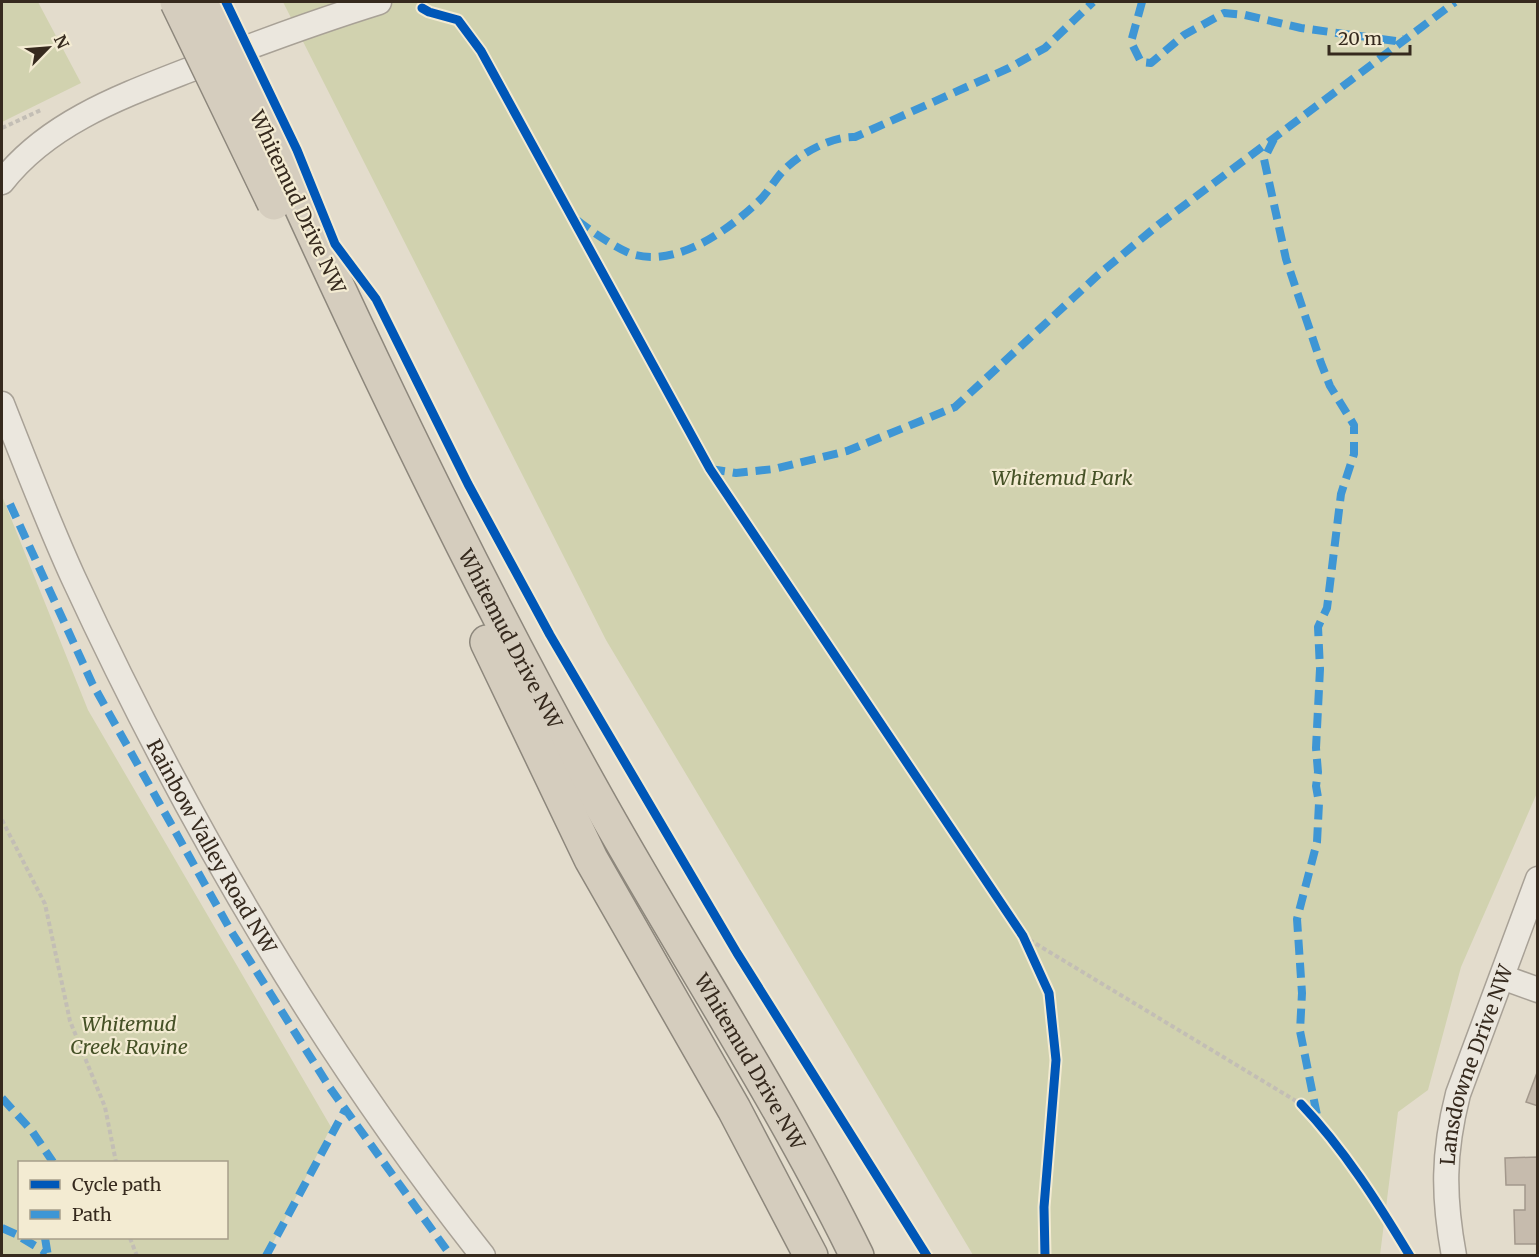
<svg xmlns="http://www.w3.org/2000/svg" width="1539" height="1257" viewBox="0 0 1539 1257" font-family="Merriweather,serif">
  <style>
    .green { fill: #d1d2af; fill-rule: evenodd }
    .building { fill: #c6bbad; stroke: #a3988c; stroke-width: 1.5 }
    .lines { fill: none; stroke-linecap: round; stroke-linejoin: round }
    .minor-casing { stroke: #a8a196; stroke-width: 27 }
    .motorway-casing { stroke: #8d877c; stroke-width: 36 }
    .path { stroke: #c3beb5; stroke-width: 4; stroke-dasharray: 4.5 3; stroke-linecap: butt }
    .minor { stroke: #ebe7de; stroke-width: 24 }
    .motorway { stroke: #d5cdbe; stroke-width: 33 }
    .motorway-bridge-casing { stroke: #8d877c; stroke-width: 36; stroke-linecap: butt }
    .motorway-bridge { stroke: #d5cdbe; stroke-width: 33 }
    .quiet { stroke: #3e96d5; stroke-width: 8; stroke-dasharray: 15 8; stroke-linecap: butt }
    .cycleway-casing { stroke: #f3ebd2; stroke-width: 13 }
    .cycleway { stroke: #0057b8; stroke-width: 9 }
    .labels { text-anchor: middle; dominant-baseline: central; stroke-width: 4.5; stroke-linejoin: round; paint-order: stroke }
    .street-label { font-size: 20px; fill: #362a1e; stroke: #f3ebd2 }
    .park-label { font-size: 20px; font-style: italic; fill: #455126; stroke: #f3ebd2 }
  </style>
  <rect width="100%" height="100%" fill="#e3dccc"/>
  <!-- green -->
  <path class="green" d="M2,2H38L81,83L2,122Z
    M283,2H1537V793L1461,967L1428,1090L1398,1112L1380,1255H973L606,640Z
    M2,496L88,710L331,1127L267,1255H2ZM226,1162V1238H20V1162Z"/>
  <!-- building -->
  <path class="building" d="M1538,1070V1106L1526,1102Z
    M1538,1157V1244H1515L1514,1210H1525V1185H1506L1505,1158Z"/>
  <g class="lines">
    <!-- minor casing -->
    <g class="minor-casing">
      <g id="minor">
        <path d="M2,182C50,120 128,94 199,66C258,43 318,21 379,2"/>
        <path id="s1" d="M2,404C25,462 47,520 73,577C183,815 320,1050 483,1256"/>
        <path d="M1502,977L1538,990"/>
        <path id="s2" d="M1454,1256C1443,1196 1443,1153 1458,1094L1538,879"/>
      </g>
    </g>
    <!-- motorway casing -->
    <g class="motorway-casing">
      <g id="motorway">
        <path id="s3" d="M296,196C389,400 487,603 598,800C683,952 780,1099 857,1256"/>
        <path d="M487,642L591,859L734,1109L811,1256"/>
      </g>
    </g>
    <!-- path -->
    <path class="path" d="M2,128L41,110
      M2,820L45,904L70,1021L105,1107L116,1162
      M1023,936L1301,1104
      M130,1238L137,1256"/>
    <!-- minor -->
    <use href="#minor" class="minor"/>
    <!-- motorway -->
    <use href="#motorway" class="motorway"/>
    <!-- motorway-bridge casing -->
    <g class="motorway-bridge-casing">
      <path id="motorway-bridge" d="M177,2L274,203
        M204,2L296,196"/>
    </g>
    <!-- motorway-bridge -->
    <use href="#motorway-bridge" class="motorway-bridge"/>
    <!-- quiet -->
    <path class="quiet" d="M1142,2L1131,42L1141,62L1151,63L1184,35L1224,13L1245,15L1301,28L1396,41L1404,39
      M1274,139L1264,159L1286,259L1321,363L1330,386L1354,425V454L1341,494L1327,608L1318,627L1320,669L1316,748L1318,772L1316,786L1319,803L1317,842L1297,919L1302,993L1300,1031L1318,1120
      M577,220C589,230 620,251 635,255C680,266 730,229 760,200C770,190 776,177 786,168C803,152 833,136 855,137L1009,68L1045,48L1093,2
      M710,469L736,473L774,469L847,451L955,407L1098,275L1158,225L1455,2
      M10,504L92,683L231,931L330,1088L451,1256
      M2,1098L32,1131L53,1162
      M2,1228L20,1236
      M22,1238L47,1253
      M45,1238L48,1256
      M266,1256L345,1110"/>
    <!-- cycleway casing -->
    <g class="cycleway-casing">
      <path id="cycleway" d="M226,2L297,150L335,244L376,299L468,484L550,635L737,953L927,1256
        M422,8L429,12L458,20L481,51L710,469L1023,936L1049,993L1056,1060L1044,1207L1045,1256
        M1301,1104C1344,1149 1378,1203 1410,1256"/>
    </g>
    <!-- cycleway -->
    <use href="#cycleway" class="cycleway"/>
  </g>
  <g class="labels">
    <!-- street labels -->
    <g class="street-label">
      <text transform="translate(298 202) rotate(65)">Whitemud Drive NW</text>
      <text stroke="none"><textPath href="#s3" startOffset="492">Whitemud Drive NW</textPath></text>
      <text stroke="none"><textPath href="#s1" startOffset="490">Rainbow Valley Road NW</textPath></text>
      <text stroke="none"><textPath href="#s3" startOffset="978">Whitemud Drive NW</textPath></text>
      <text stroke="none"><textPath href="#s2" startOffset="196">Lansdowne Drive NW</textPath></text>
    </g>
    <!-- park labels -->
    <g class="park-label">
      <text x="1062" y="477">Whitemud Park</text>
      <text x="129" y="1023">Whitemud<tspan x="129" dy="23">Creek Ravine</tspan></text>
    </g>
  </g>
  <!-- border -->
  <rect width="1539" height="1257" fill="none" stroke="#362a1e" stroke-width="6"/>
  <!-- legend -->
  <rect x="18" y="1161" width="210" height="78" fill="#f3ebd2" stroke="#a79e8a" stroke-width="1.5"/>
  <rect x="30" y="1180" width="30" height="9" fill="#0057b8" stroke="#a79e8a" stroke-width="1.5"/>
  <text x="72" y="1191" font-size="18" fill="#362a1e">Cycle path</text>
  <rect x="30" y="1210" width="30" height="9" fill="#3e96d5" stroke="#a79e8a" stroke-width="1.5"/>
  <text x="72" y="1221" font-size="18" fill="#362a1e">Path</text>
  <!-- north arrow -->
  <g transform="translate(48 48) rotate(65)" stroke="#f3ebd2" stroke-width="4.5" paint-order="stroke">
  <path d="M0-4.5L10 22L0 15L-10 22Z" fill="#362a1e"/>
  <text y="-9" font-size="16" font-weight="bold" text-anchor="middle" fill="#362a1e">N</text>
  </g>
  <!-- scale -->
  <path d="M1329 45v9h81v-9" fill="none" stroke="#362a1e" stroke-width="3"/>
  <text x="1338" y="45" font-size="18" fill="#362a1e" stroke="#f3ebd2" stroke-width="4.5" paint-order="stroke">20 m</text>
</svg>
